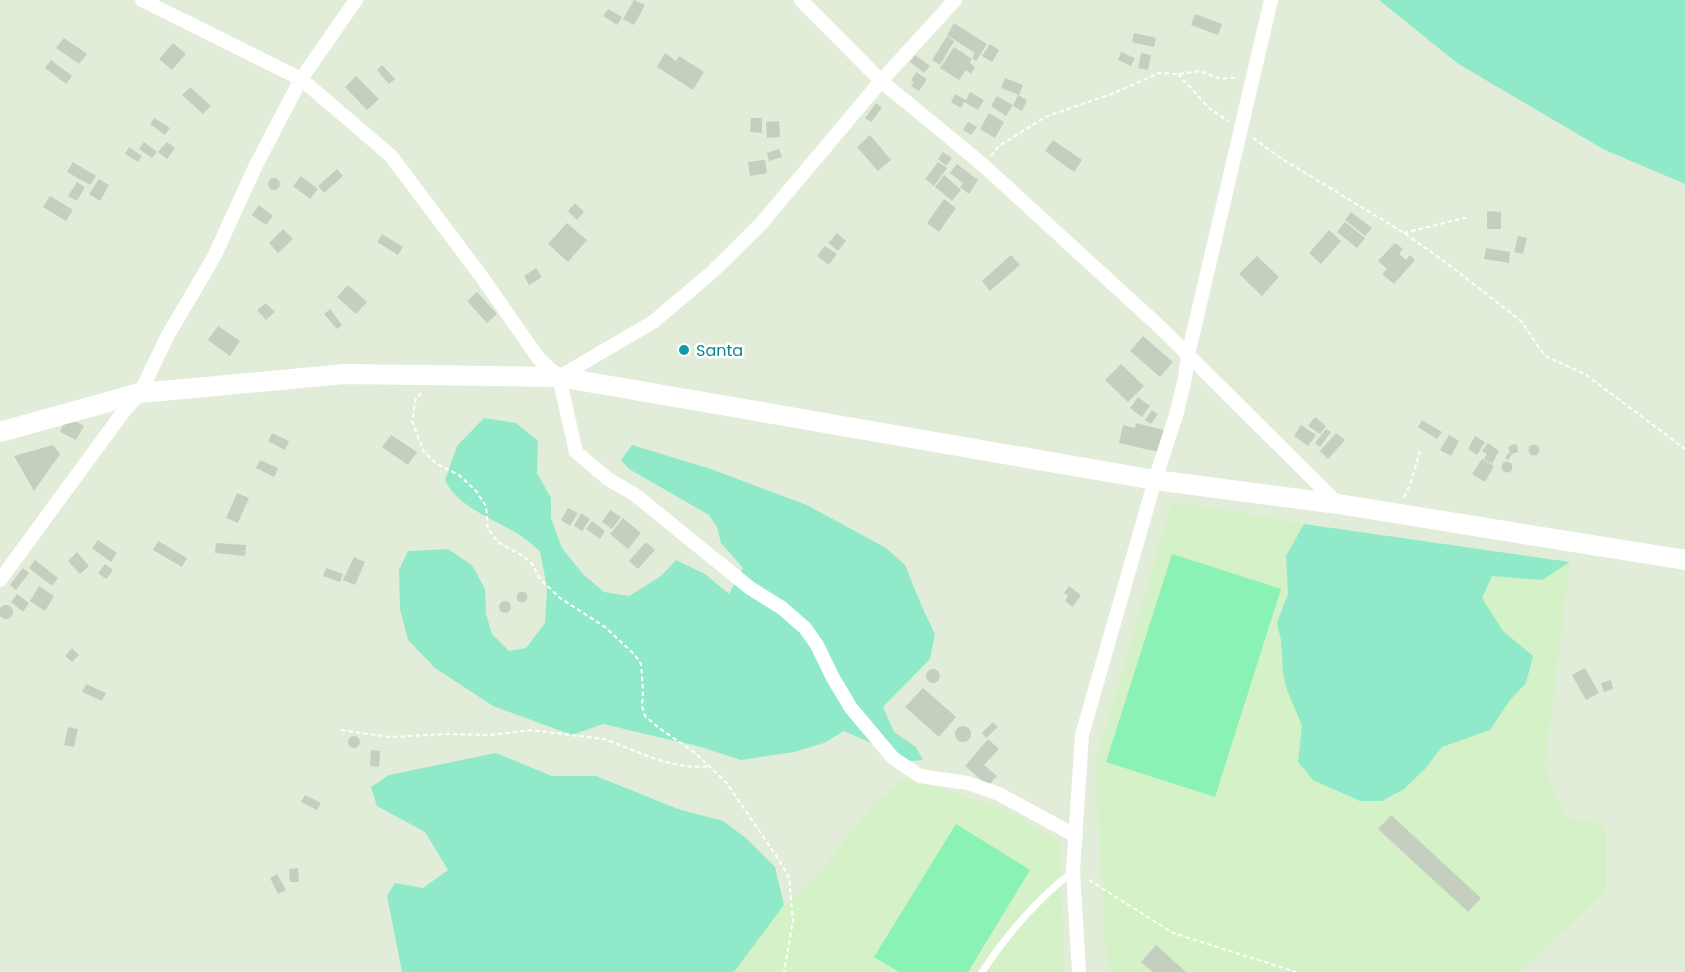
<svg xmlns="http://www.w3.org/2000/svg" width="1685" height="972" viewBox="0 0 1685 972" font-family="Poppins,sans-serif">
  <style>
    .education { fill: #d5f1c7 }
    .green { fill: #90eac9 }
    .pitch { fill: #8af2b4 }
    .building { fill: #c5cfbf }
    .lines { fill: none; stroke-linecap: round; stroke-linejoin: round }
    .path { stroke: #fff; stroke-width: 2; stroke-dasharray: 4.5 3; stroke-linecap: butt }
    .service { stroke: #fff; stroke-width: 7 }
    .minor { stroke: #fff; stroke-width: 14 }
    .secondary { stroke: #fff; stroke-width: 20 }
    .culture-dot { fill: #0f9aa8; stroke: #fff; stroke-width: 2 }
    .labels { text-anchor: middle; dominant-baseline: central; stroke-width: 5; stroke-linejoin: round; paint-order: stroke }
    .culture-label { font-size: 16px; fill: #0d838f; stroke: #fff; text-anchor: start }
  </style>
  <rect width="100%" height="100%" fill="#e2edd9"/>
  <!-- education -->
  <path class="education" d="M1172,501L1304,524L1570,562L1545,766L1564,816L1606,826V892L1519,972H1107L1095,764Z
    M905,777L1005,809L1060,841L1064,972H734L784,905L818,874L875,802Z"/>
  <!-- green -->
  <path class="green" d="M1379,0H1685V184L1603,149L1457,63Z
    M484,418L516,423L538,441L537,473L551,498V518L562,548L583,574L604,592L629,596L661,576L676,560L705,574L729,594L743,568L721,543L717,527L709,515L629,469L621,460L632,445L711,469L807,505L886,548L905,565L922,607L935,634L930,659L883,707L894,732L916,747L923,760L911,761L844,731L824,743L794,752L741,760L701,747L603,724L572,735L493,706L435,668L408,640L400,609L399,570L408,551L448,549L472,565L485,589L486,614L492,634L509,651L526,648L545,623L547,588L540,551C531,544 523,536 513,531C489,517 457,506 445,480L457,446Z
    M1304,524L1570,562L1542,580L1492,576L1482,598L1503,631L1533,656L1526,683L1510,700L1490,730L1442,747L1425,769L1404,789L1382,801H1360L1313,780L1298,762L1302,726L1287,690L1283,674L1281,640L1277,623L1288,594L1286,556Z
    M496,753L552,776H596L678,809L723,821L746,838L775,867L784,905L734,972H402L387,896L395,883L423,888L448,870L425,832L377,806L371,787L389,775Z"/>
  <!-- pitch -->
  <path class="pitch" d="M1172,554L1281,589L1215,797L1106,762Z
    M956,824L1030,870L968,972H899L874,957Z"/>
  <!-- building -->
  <path class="building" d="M634,0L645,5L634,25L623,19Z
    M608,9L622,17L617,25L603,16Z
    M1195,14L1222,24L1218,35L1191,25Z
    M954,23L987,44L976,61L972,58L975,53L947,35Z
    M1134,33L1156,38L1154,47L1132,42Z
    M947,36L954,41L940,65L932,60Z
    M64,38L87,54L79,64L56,48Z
    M173,43L186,54L172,70L159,59Z
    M990,44L999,50L992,62L982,56Z
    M954,47L972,59L970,63L975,67L971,74L966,70L959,80L940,68Z
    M1121,52L1135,58L1131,66L1118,60Z
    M665,53L676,61L679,56L704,72L693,90L657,67Z
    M1141,53L1151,55L1148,70L1138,68Z
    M915,55L930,66L924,73L910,62Z
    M51,60L72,76L66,84L45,68Z
    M382,65L395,79L389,84L377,70Z
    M916,72L927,79L919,91L911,86L914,82L911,80Z
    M356,76L379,99L367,110L345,87Z
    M1005,78L1023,85L1019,95L1001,88Z
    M190,87L211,106L203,114L182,95Z
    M970,92L984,100L978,110L964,102L961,108L951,102L955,94L966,100Z
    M1018,95L1027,100L1022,111L1013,106Z
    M997,96L1013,105L1006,116L991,106Z
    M876,103L882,108L871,122L865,118Z
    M989,113L1004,122L995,138L980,129Z
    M154,118L170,128L165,135L150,124Z
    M751,118H762V133L750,132Z
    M779,121L780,137L767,138L766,122Z
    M968,122L977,127L971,135L963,130Z
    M870,135L891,160L878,171L857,147Z
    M1053,140L1082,160L1074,172L1045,151Z
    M144,142L157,152L152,158L139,149Z
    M167,142L175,148L167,159L158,152Z
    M129,147L142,156L138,162L125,154Z
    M779,149L782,157L769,161L767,153Z
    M943,152L952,158L946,166L938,159Z
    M765,160L767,173L750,176L748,162Z
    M73,162L96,176L90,185L67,172Z
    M938,162L947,168L934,186L925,179Z
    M957,164L978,180L969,194L960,187L963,183L950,173Z
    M337,169L343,176L324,193L318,186Z
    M944,175L961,190L952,201L935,187Z
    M301,176L318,189L310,199L293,186Z
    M268 184a6 6 0 1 1 12 0a6 6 0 1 1-12 0Z
    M99,179L109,185L100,201L89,194Z
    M77,182L85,187L77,201L68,196Z
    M50,196L73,210L66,221L43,207Z
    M944,199L956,208L939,232L927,223Z
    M575,203L584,212L577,220L568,211Z
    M259,205L273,216L266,225L252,215Z
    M1487,211L1501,212V229H1487Z
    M1351,212L1372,228L1365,236L1345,220Z
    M1345,222L1365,238L1357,248L1337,232Z
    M567,223L587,240L568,262L548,244Z
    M283,229L293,239L278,253L269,243Z
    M1329,230L1341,241L1321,264L1309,253Z
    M837,233L846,241L838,251L828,243Z
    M382,234L403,247L398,255L377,242Z
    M1518,236L1527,238L1523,254L1514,252Z
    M1395,243L1403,249L1399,254L1406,260L1410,255L1415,260L1394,284L1382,274L1387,269L1378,261Z
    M825,246L837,254L829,265L817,256Z
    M1486,248L1510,252L1509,263L1484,259Z
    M1011,255L1020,265L990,291L982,281Z
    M1257,256L1279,277L1262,296L1239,274Z
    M536,268L542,277L529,285L524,276Z
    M348,285L367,302L356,314L337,297Z
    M477,292L497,314L487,323L467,301Z
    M266,303L275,312L266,320L257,310Z
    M330,309L342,325L337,329L324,314Z
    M218,326L240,341L230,356L208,340Z
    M1143,336L1173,362L1160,377L1130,351Z
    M1121,364L1144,386L1128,402L1105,380Z
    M1138,397L1150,406L1142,417L1130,408Z
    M1152,410L1158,414L1151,424L1145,420Z
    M67,417L84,426L76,440L60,432Z
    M1315,417L1326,426L1320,434L1308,426Z
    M1422,420L1442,432L1437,439L1418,427Z
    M1136,423L1164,430L1158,452L1119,443L1123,425L1135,428Z
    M1301,425L1316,435L1308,446L1294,436Z
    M1326,429L1331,432L1320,447L1315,443Z
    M272,433L289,441L285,450L268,441Z
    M1336,433L1345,440L1328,459L1320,451Z
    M391,435L417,452L408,465L382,447Z
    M1449,435L1459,441L1451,456L1440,450Z
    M1475,436L1485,442L1477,455L1468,449Z
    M1488,443L1499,451L1492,464L1484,459L1487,454L1482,451Z
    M1514,444L1517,445L1518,452L1512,454L1508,460L1505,458L1508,453L1510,454L1508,447Z
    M1528.5 450a5.5 5.5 0 1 1 11 0a5.5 5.5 0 1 1-11 0Z
    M53,445L60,454L34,491L14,456Z
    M1482,459L1494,466L1485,482L1472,474Z
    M260,460L278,468L274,477L256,468Z
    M1501.5 467a5.5 5.5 0 1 1 11 0a5.5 5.5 0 1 1-11 0Z
    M237,493L249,498L238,523L226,518Z
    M568,508L578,513L570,526L561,520Z
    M610,510L621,517L612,529L602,522Z
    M581,513L590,519L582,531L574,526Z
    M623,518L641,533L628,549L610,534Z
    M592,521L605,531L600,539L586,529Z
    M98,540L117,553L111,562L92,548Z
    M158,541L187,558L182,567L153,550Z
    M646,542L655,550L638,569L629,561Z
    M216,543L246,545L245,556L215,553Z
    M77,552L89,566L80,574L68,561Z
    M354,557L365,562L355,585L343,580Z
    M35,560L58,578L52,586L29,568Z
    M105,564L113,570L106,579L98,573Z
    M23,568L29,573L16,590L10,585Z
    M326,568L343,574L340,582L323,576Z
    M39,586L54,596L45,611L30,601Z
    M1069,586L1081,595L1073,607L1065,601L1068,596L1064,593Z
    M516.5 597a5.5 5.5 0 1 1 11 0a5.5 5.5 0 1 1-11 0Z
    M17,594L29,603L23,612L11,602Z
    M499 607a6 6 0 1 1 12 0a6 6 0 1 1-12 0Z
    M-1 612a7 7 0 1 1 14 0a7 7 0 1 1-14 0Z
    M72,648L79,655L72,662L65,656Z
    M1585,668L1599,693L1586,700L1572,675Z
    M926 676a7 7 0 1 1 14 0a7 7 0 1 1-14 0Z
    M1611,680L1613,689L1604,692L1601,683Z
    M86,684L106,693L102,701L82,692Z
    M923,688L956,717L939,737L905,707Z
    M993,722L998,727L986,738L982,733Z
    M955 734a8 8 0 1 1 16 0a8 8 0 1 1-16 0Z
    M68,727L78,729L74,747L64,745Z
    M348 742a6 6 0 1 1 12 0a6 6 0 1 1-12 0Z
    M988,739L999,749L984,765L997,776L988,786L965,766Z
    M371,750L380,751L379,767L370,766Z
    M305,795L321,803L317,810L301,802Z
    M1391,815L1481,898L1468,912L1378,829Z
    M298,868L299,882H290L289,869Z
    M277,874L286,890L278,894L270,878Z
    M1156,945L1186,972H1153L1141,962Z"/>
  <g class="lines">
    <!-- path -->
    <path class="path" d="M1178,74L1209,108L1228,121
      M1253,138L1279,157L1404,233L1448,264L1521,321L1545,356L1585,374L1685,449
      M991,156L999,146L1045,117L1114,93L1159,73L1178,74L1200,71L1221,79L1238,77
      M1404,233L1468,217
      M421,393L416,398L412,421L424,452L437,464L459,475L476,491L486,506L488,529L498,542L523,556L532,564L540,579L560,598L605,627L634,654L641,664L643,691L642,706L645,716L659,728L694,752L726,782L777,857L789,877L793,921L784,972
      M1404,497L1411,482L1420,451
      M341,730L390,737L446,734L491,735L530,730L604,739C637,751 674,771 710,766
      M1089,880L1173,933L1296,972"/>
    <!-- service -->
    <path class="service" d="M982,972C1008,933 1035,901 1072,872"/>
    <!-- minor -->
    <path class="minor" d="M142,0L301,79L391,156L481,276L539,359L559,377L576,452L608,479L634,494L750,588L782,608L805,628L817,645L833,678L851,708L893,758L920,776L968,783L999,794L1076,836
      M801,0L881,81L983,165L1162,329L1338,504
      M559,377L653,322L711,273L760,225L881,81L955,0
      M0,580L121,415L140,393L168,335L214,257L256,165L301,79L356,0
      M1079,972L1073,871L1082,735L1155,480L1177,412L1185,378L1188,355L1271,0"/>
    <!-- secondary -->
    <path class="secondary" d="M0,432L140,393L345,374L559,377L1155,480L1338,504L1685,560"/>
  </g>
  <!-- markers -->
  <circle class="culture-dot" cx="684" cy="350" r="6"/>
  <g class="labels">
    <!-- culture labels -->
    <g class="culture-label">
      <text x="696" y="350">Santa</text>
    </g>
  </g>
</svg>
